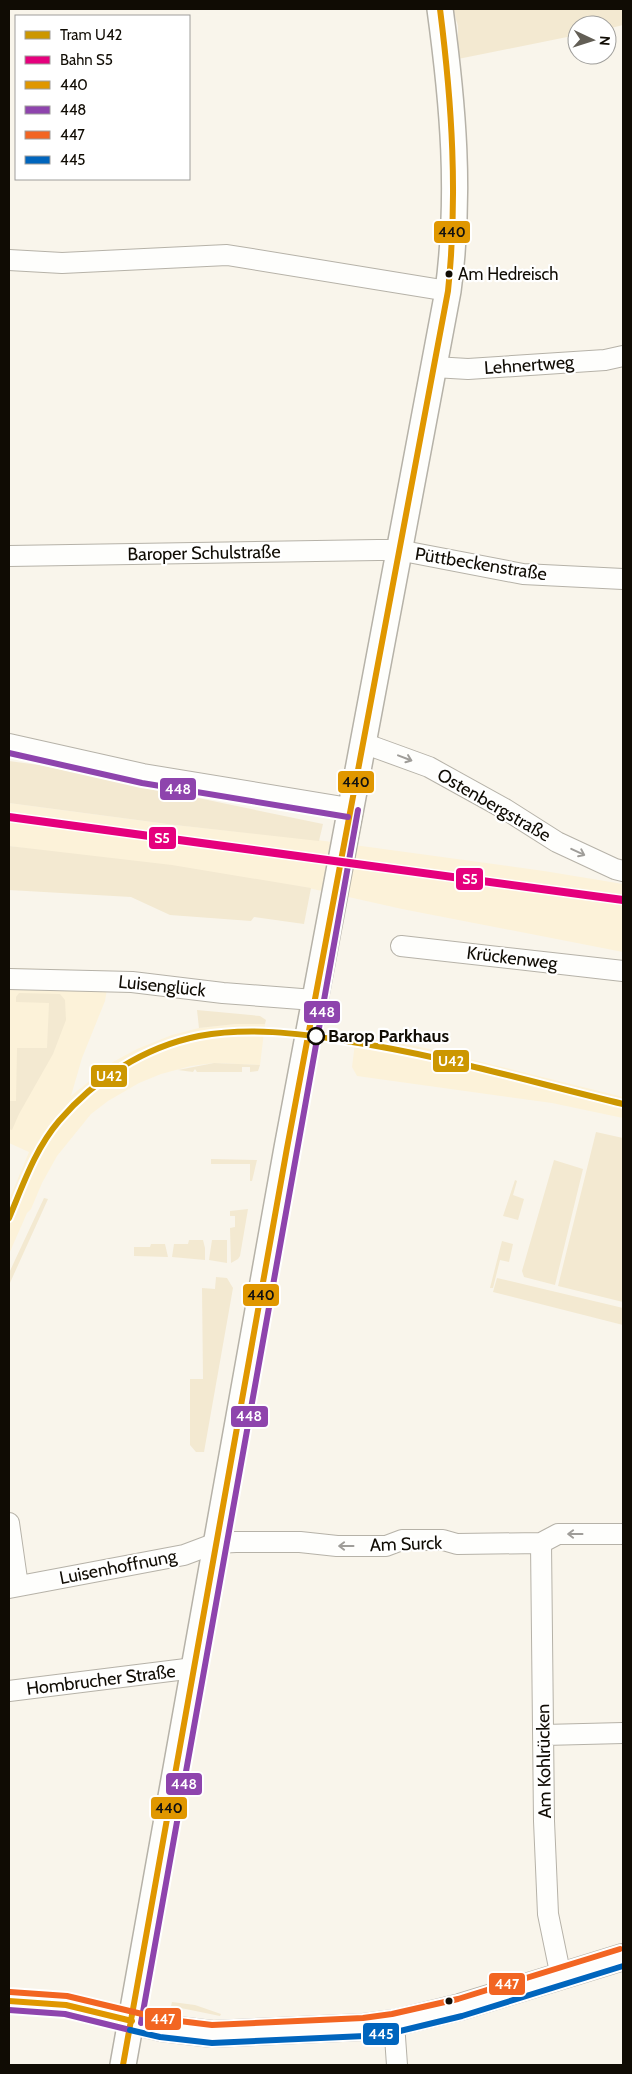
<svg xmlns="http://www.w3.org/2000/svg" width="632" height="2074" viewBox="0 0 632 2074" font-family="Cabin,sans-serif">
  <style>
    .built { fill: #fcf2d9 }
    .green { fill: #f3e9d1 }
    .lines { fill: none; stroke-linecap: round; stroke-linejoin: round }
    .minor-casing { stroke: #b6b2a8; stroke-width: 22 }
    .major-casing { stroke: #b6b2a8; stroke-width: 28 }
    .minor { stroke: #fefefc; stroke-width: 20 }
    .major { stroke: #fefefc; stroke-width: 25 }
    .bus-1-casing { stroke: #fff; stroke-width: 10 }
    .bus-2-casing { stroke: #fff; stroke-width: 10 }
    .bus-3-casing { stroke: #fff; stroke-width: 10 }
    .bus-4-casing { stroke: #fff; stroke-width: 10 }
    .bus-1 { stroke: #e09700; stroke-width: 6 }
    .bus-2 { stroke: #8e44ad; stroke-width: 6 }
    .bus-3 { stroke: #f26522; stroke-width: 6 }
    .bus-4 { stroke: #0065bd; stroke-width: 6 }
    .rail-1-casing { stroke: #fff; stroke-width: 11 }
    .rail-1 { stroke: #e5007d; stroke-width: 8 }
    .tram-1-casing { stroke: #fff; stroke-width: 10 }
    .tram-1 { stroke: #cc9701; stroke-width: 6 }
    .oneway { stroke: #9f9d99 }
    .bus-dot { fill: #100c04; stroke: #fff; stroke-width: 2 }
    .stop-dot { fill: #fff; stroke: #100c04; stroke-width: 2.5 }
    .labels { text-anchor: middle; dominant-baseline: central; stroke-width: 4.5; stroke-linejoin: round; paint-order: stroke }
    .bus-label { font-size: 17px; fill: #100c04; stroke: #fff; text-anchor: start }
    .street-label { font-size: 18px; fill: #100c04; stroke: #fff }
    .stop-label { font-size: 18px; font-weight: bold; fill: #100c04; stroke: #fff; text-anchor: start }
    .line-badge { stroke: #fff; stroke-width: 2 }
    .badge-label { font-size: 14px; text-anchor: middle; font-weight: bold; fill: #fff }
    .pale-badge-label { font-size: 14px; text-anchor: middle; font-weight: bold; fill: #111 }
  </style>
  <rect width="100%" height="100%" fill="#f9f5eb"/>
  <!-- built -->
  <path class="built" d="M9,803L175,825L310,839L544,871L623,884V952L402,909L304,887L9,846Z
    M9,968L110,971L105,1001L82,1058L71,1096L113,1062L137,1049L172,1035L199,1028L236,1024H265L260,1065L214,1063L191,1066L161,1074L139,1083L108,1101L91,1114L57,1156L42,1183L31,1209L27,1213L9,1254V1200L29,1152L9,1143Z
    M363,1036L425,1048L623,1097V1118L552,1103L357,1076L352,1067L355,1043Z"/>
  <!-- green -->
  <path class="green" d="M453,9H623V25L607,29V25H577V35L458,59V26Z
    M9,761L39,765L323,824L319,841L175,825L9,803Z
    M9,846L172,865L311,888L304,924L254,917L251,921L170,915L131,897L9,890Z
    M19,993L60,994L65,1000L66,1020L53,1054L19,1114L12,1130L9,1129V1101H16L17,1048H47L49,1003L16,1002V997Z
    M197,1010L260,1016L266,1020L265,1024H236L199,1028Z
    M214,1063L260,1065L258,1071L250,1072V1067H242V1072H197L195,1069L193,1072L178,1070Z
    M596,1132L623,1138V1302L558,1286Z
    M211,1159L257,1160L252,1181H250V1164H211Z
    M554,1160L583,1169L555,1285L524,1277L522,1271Z
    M515,1180L517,1181L513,1195L524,1199L518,1220L503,1216Z
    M44,1198L48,1199L9,1285V1273Z
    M248,1209L240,1256L238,1259L231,1263L230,1228L235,1227V1216H230V1211Z
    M189,1240H203L205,1248V1260L172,1257L174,1244H188Z
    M212,1240H227V1263L209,1260Z
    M502,1241L513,1244L509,1262L500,1260L493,1288H490Z
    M151,1244H165L168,1257L134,1256V1247H150Z
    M216,1277L227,1278L233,1288L204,1452H196L190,1445V1379H203L202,1288L215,1289Z
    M497,1278L623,1308V1325L493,1292Z
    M172,2002L195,2005L221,2014L220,2016L171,2006Z"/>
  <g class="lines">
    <!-- minor casing -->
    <g class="minor-casing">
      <path id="minor" d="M9,260L62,263L227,255L448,291
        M434,367L468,369L605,360L623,356
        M9,556L378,550H398L523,574L623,579
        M363,743L429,767L505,809L557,842L615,869L623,871
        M9,744L143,774L349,808
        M401,946L623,971
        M9,979L132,982L223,993L314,1000
        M9,1523L18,1586
        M541,1543L544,1821L548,1914L561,1977
        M9,1588L184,1555L216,1543L236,1542H300L337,1546H386L402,1540H443L457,1544L541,1543L558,1534H623
        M9,1691L194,1668
        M544,1735L623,1733
        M9,2001L66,2005L132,2021
        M394,2023L397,2065"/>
    </g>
    <!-- major casing -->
    <g class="major-casing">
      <path id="major" d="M132,2021L161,2028L212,2034L364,2027L394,2023L460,2007L623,1957
        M123,2065L287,1148L448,291C461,194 453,104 440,9"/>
    </g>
    <!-- minor -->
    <use href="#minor" class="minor"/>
    <!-- major -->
    <use href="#major" class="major"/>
    <!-- bus-1 casing -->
    <g class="bus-1-casing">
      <path id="bus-1" d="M9,2001L66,2005L132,2021
        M123,2065L287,1148L448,291C458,196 452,104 440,9"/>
    </g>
    <!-- bus-2 casing -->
    <g class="bus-2-casing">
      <path id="bus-2" d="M9,753L142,783L348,817
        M9,2010L65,2014L130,2030
        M141,2023L358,810"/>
    </g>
    <!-- bus-3 casing -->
    <g class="bus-3-casing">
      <path id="bus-3" d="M10,1992L67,1996L163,2019L212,2025L363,2018L392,2014L458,1999L620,1949"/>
    </g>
    <!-- bus-4 casing -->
    <g class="bus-4-casing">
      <path id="bus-4" d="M130,2030L160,2037L212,2043L365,2036L396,2032L462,2016L623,1966"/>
    </g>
    <!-- bus-1 -->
    <use href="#bus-1" class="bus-1"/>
    <!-- bus-2 -->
    <use href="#bus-2" class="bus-2"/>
    <!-- bus-3 -->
    <use href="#bus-3" class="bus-3"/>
    <!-- bus-4 -->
    <use href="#bus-4" class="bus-4"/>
    <!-- rail-1 casing -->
    <g class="rail-1-casing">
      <path id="rail-1" d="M9,817L623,900"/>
    </g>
    <!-- rail-1 -->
    <use href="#rail-1" class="rail-1"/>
    <!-- tram-1 casing -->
    <g class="tram-1-casing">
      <path id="tram-1" d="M9,1218C23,1185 35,1149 59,1121C95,1079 144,1047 199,1036C248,1027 298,1033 346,1041C440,1055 531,1082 623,1104"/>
    </g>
    <!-- tram-1 -->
    <use href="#tram-1" class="tram-1"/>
  </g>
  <!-- one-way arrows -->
  <defs><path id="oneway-shaft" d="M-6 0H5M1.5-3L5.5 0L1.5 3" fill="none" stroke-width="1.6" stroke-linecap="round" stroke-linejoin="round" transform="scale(1.25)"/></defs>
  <g class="oneway">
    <use href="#oneway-shaft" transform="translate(405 758) rotate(21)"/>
    <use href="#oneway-shaft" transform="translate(578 852) rotate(25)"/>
    <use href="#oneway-shaft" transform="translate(575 1534) rotate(180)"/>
    <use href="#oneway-shaft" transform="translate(346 1546) rotate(180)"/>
  </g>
  <!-- markers -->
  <g class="bus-dot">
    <circle cx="449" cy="274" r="4.5"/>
    <circle cx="449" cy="2001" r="4.5"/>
  </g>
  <circle class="stop-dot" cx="316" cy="1036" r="8"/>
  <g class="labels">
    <!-- bus labels -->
    <g class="bus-label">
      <text x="458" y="274">Am Hedreisch</text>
    </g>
    <!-- street labels -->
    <g class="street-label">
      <text transform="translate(529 365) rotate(-4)">Lehnertweg</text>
      <text transform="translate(204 553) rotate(-1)">Baroper Schulstraße</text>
      <text transform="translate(481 564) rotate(9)">Püttbeckenstraße</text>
      <text transform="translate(494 805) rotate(30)">Ostenbergstraße</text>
      <text transform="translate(512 958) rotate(7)">Krückenweg</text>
      <text transform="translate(162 986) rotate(6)">Luisenglück</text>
      <text transform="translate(406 1544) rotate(-2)">Am Surck</text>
      <text transform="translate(118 1567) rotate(-11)">Luisenhoffnung</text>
      <text transform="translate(101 1680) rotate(-7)">Hombrucher Straße</text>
      <text transform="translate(544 1761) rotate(-91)">Am Kohlrücken</text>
    </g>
    <!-- stop labels -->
    <g class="stop-label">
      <text x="328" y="1036">Barop Parkhaus</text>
    </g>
  </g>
  <g class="line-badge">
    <rect x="433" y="220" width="38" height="24" rx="5" fill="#e09700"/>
    <rect x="337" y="770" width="38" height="24" rx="5" fill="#e09700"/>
    <rect x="159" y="777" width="38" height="24" rx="5" fill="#8e44ad"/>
    <rect x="148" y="826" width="29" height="24" rx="5" fill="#e5007d"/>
    <rect x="455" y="867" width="29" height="24" rx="5" fill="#e5007d"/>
    <rect x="303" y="1000" width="38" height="24" rx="5" fill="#8e44ad"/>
    <rect x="432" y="1049" width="38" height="24" rx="5" fill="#cc9701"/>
    <rect x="90" y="1064" width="38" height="24" rx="5" fill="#cc9701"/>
    <rect x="242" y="1283" width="38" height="24" rx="5" fill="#e09700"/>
    <rect x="230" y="1405" width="39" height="23" rx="5" fill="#8e44ad"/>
    <rect x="165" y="1772" width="38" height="24" rx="5" fill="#8e44ad"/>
    <rect x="150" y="1796" width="38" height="24" rx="5" fill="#e09700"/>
    <rect x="488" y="1972" width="38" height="24" rx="5" fill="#f26522"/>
    <rect x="144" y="2007" width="38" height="24" rx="5" fill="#f26522"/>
    <rect x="362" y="2022" width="38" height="24" rx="5" fill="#0065bd"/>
  </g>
  <g class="badge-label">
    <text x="178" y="794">448</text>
    <text x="162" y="843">S5</text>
    <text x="470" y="884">S5</text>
    <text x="322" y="1017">448</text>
    <text x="451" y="1066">U42</text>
    <text x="109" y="1081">U42</text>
    <text x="249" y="1421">448</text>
    <text x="184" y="1789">448</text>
    <text x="507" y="1989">447</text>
    <text x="163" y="2024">447</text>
    <text x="381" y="2039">445</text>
  </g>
  <g class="pale-badge-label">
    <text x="452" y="237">440</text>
    <text x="356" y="787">440</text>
    <text x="261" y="1300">440</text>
    <text x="169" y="1813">440</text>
  </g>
  <!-- border -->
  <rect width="632" height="2074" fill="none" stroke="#100c04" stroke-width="20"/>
  <!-- legend -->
  <rect x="15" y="15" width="175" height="165" fill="#ffffff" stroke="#9f9e9b"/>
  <rect x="25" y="31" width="25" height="8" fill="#cc9701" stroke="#9f9e9b"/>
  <text x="60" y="40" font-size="15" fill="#100c04">Tram U42</text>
  <rect x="25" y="56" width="25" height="8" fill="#e5007d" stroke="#9f9e9b"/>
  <text x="60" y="65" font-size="15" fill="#100c04">Bahn S5</text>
  <rect x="25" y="81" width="25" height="8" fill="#e09700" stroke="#9f9e9b"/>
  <text x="60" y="90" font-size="15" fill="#100c04">440</text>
  <rect x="25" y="106" width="25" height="8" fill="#8e44ad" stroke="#9f9e9b"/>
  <text x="60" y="115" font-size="15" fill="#100c04">448</text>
  <rect x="25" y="131" width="25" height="8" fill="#f26522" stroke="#9f9e9b"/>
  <text x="60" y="140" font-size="15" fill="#100c04">447</text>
  <rect x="25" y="156" width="25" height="8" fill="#0065bd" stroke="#9f9e9b"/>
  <text x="60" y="165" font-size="15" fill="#100c04">445</text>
  <!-- north arrow -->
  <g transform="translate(592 40) rotate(94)"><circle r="24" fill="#ffffff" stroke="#9f9e9b"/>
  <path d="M0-4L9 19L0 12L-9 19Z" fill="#625e55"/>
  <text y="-8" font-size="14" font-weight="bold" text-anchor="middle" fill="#100c04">N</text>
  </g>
</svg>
